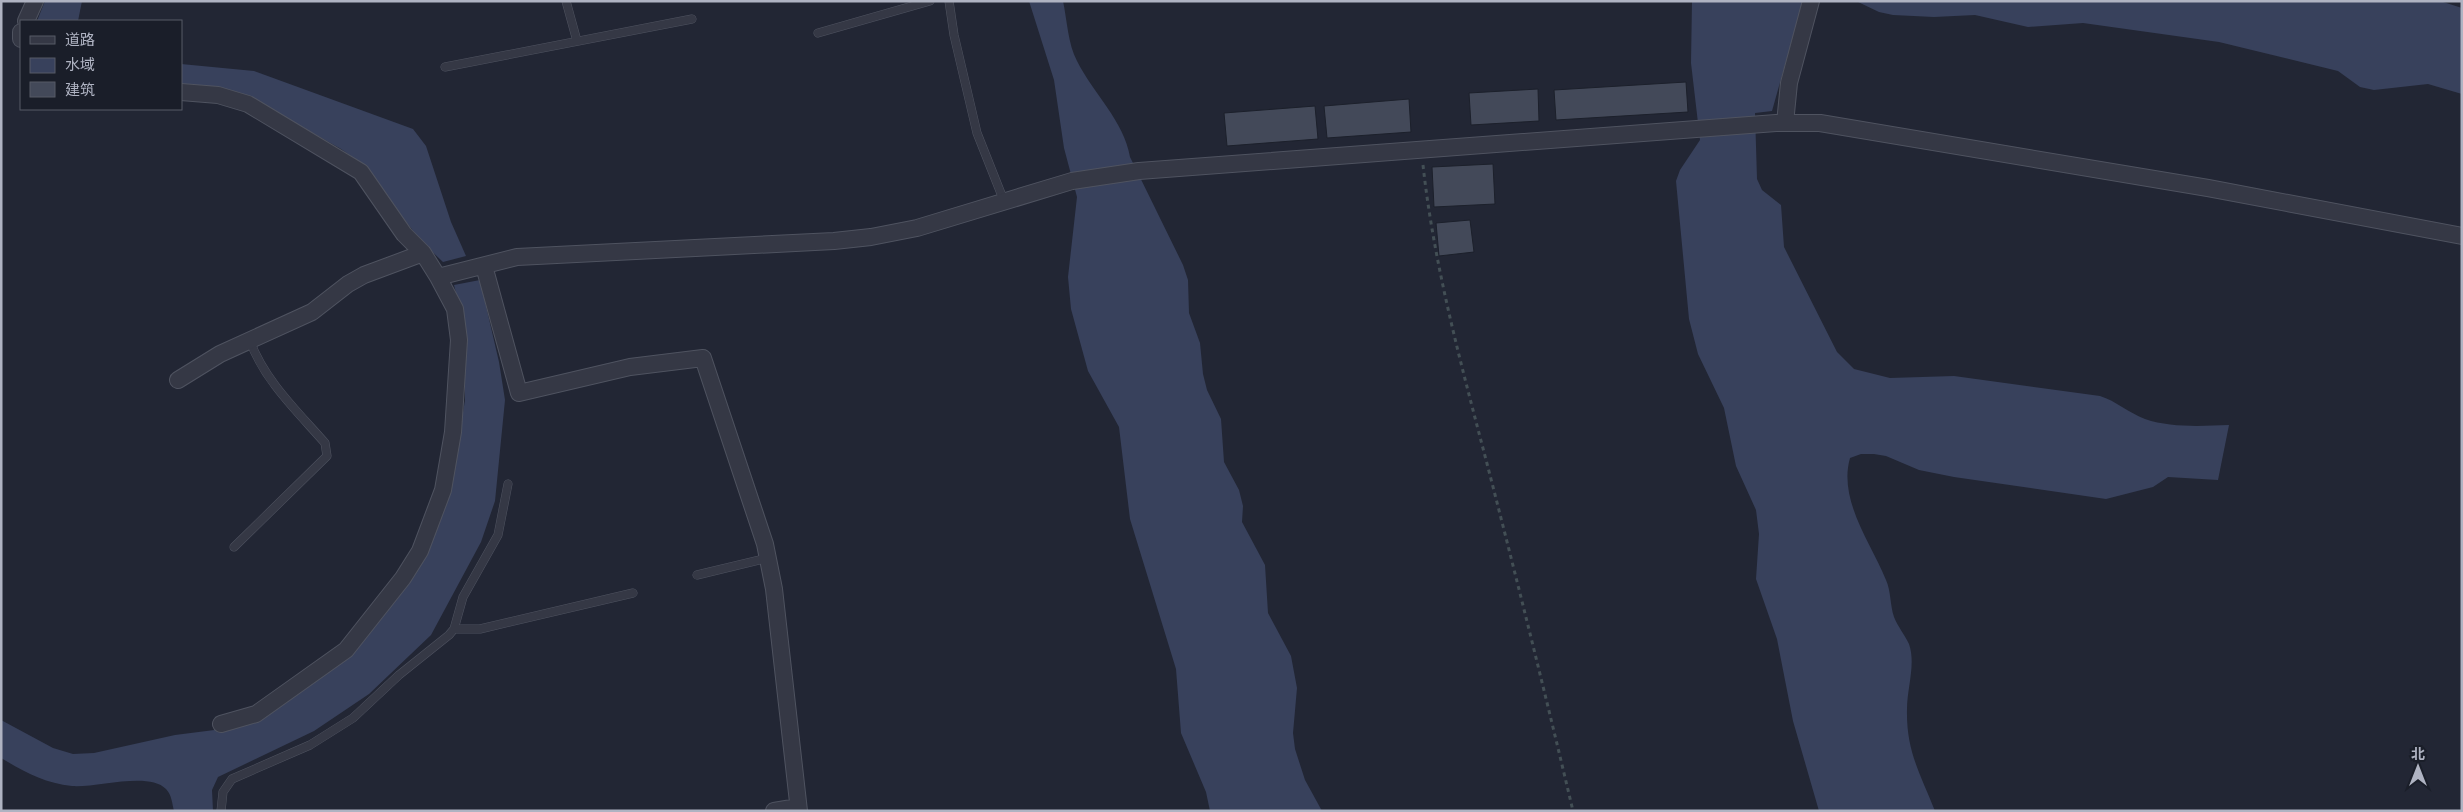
<svg xmlns="http://www.w3.org/2000/svg" width="2463" height="812" viewBox="0 0 2463 812" font-family="Mulish,'Noto Sans SC',sans-serif">
  <style>
    .water { fill: #38415c }
    .building { fill: #434959; stroke: #1c202b }
    .lines { fill: none; stroke-linecap: round; stroke-linejoin: round }
    .lane-casing { stroke: #4f5360; stroke-width: 9 }
    .street-casing { stroke: #4f5360; stroke-width: 18 }
    .path { stroke: #434f55; stroke-width: 3; stroke-dasharray: 4 4; stroke-linecap: butt }
    .lane { stroke: #353845; stroke-width: 8 }
    .street { stroke: #353845; stroke-width: 16 }
  </style>
  <rect width="100%" height="100%" fill="#222634"/>
  <!-- water -->
  <path class="water" d="M45,1H82L78,21H37Z
    M1029,1H1063C1067,20 1068,44 1077,61C1093,93 1124,121 1130,157L1183,265L1188,280L1189,313L1200,343L1203,374L1207,390L1221,419L1224,462L1239,490L1243,506L1242,522L1265,565L1268,613L1291,656L1297,688L1293,733L1295,749L1305,780L1322,811H1210L1206,792L1181,733L1176,669L1130,519L1119,427L1088,371L1071,309L1068,277L1077,197L1064,148L1054,80Z
    M1692,1H1803L1772,111L1755,113L1757,179L1762,190L1781,205L1784,247L1837,352L1854,369L1890,378L1954,376L2100,396C2116,401 2129,413 2145,419C2171,428 2202,426 2229,425L2218,480L2168,477L2153,487L2106,499L1954,477L1919,470L1886,456L1874,454H1861L1850,458C1838,500 1871,543 1886,580C1891,591 1890,605 1894,617C1898,627 1905,635 1909,644C1916,664 1907,688 1907,709C1906,751 1920,773 1935,811H1819L1793,721L1777,639L1756,579L1759,534L1756,510L1736,466L1724,408L1698,354L1689,319L1676,181L1680,170L1700,140L1691,63Z
    M1856,1H2440L2462,8V94L2428,84L2374,90L2360,87L2338,71L2219,42L2083,23L2028,27L1975,15L1934,17L1893,15L1879,12Z
    M181,64L254,71L413,129L426,146L451,222L466,256L443,262L422,242L358,161L341,149L249,97L181,86Z
    M480,280L499,362L505,400L495,501L481,542L431,635L369,694L314,731L218,777L212,790L213,811H174C172,804 172,795 166,789C149,771 96,788 72,786C44,783 25,772 1,758V720L53,748L73,754L94,753L175,735L238,727L394,600L459,438L465,400L464,324L454,285Z"/>
  <!-- building -->
  <path class="building" d="M1686,82L1688,112L1556,120L1554,90Z
    M1538,89L1539,121L1471,125L1469,93Z
    M1409,99L1411,132L1327,138L1324,106Z
    M1315,106L1318,139L1227,146L1224,113Z
    M1493,164L1495,204L1434,207L1432,167Z
    M1470,220L1474,252L1439,256L1436,223Z"/>
  <g class="lines">
    <!-- lane casing -->
    <g class="lane-casing">
      <path id="lane" d="M566,1L577,41
        M949,1L954,35L977,133L1004,201
        M818,33L930,1
        M445,67L692,19
        M234,547L327,456L325,443C297,411 265,381 250,341
        M697,575L768,558
        M454,629H480L633,593
        M221,811L223,792L232,779L310,745L353,718L399,675L449,635L454,629L463,597L498,535L508,484"/>
    </g>
    <!-- street casing -->
    <g class="street-casing">
      <path id="street" d="M26,21L35,1
        M21,32V39
        M181,92L218,95L248,104L361,172L404,234L423,253L438,277L455,309L459,340L453,432L443,490L420,551L403,578L346,650L256,714L221,724
        M1785,123L1789,83L1811,1
        M484,266L519,393L630,367L703,358L765,544L774,589L799,811
        M438,277L517,257L834,241L871,237L917,228L1072,181L1139,171L1776,123H1820L2208,188L2462,236
        M178,380L220,354L312,312L348,284L364,275L423,253
        M774,811L798,807"/>
    </g>
    <!-- path -->
    <path class="path" d="M1423,165C1435,274 1465,378 1492,483C1520,592 1547,701 1573,811"/>
    <!-- lane -->
    <use href="#lane" class="lane"/>
    <!-- street -->
    <use href="#street" class="street"/>
  </g>
  <!-- border -->
  <rect width="2463" height="812" fill="none" stroke="#afb3c2" stroke-width="5"/>
  <!-- legend -->
  <rect x="20" y="20" width="162" height="90" fill="#1a1e29" stroke="#565a66"/>
  <rect x="30" y="36" width="25" height="8" fill="#353845" stroke="#565a66"/>
  <text x="65" y="45" font-size="15" fill="#afb3c2">道路</text>
  <rect x="30" y="58" width="25" height="15" fill="#38415c" stroke="#565a66"/>
  <text x="65" y="70" font-size="15" fill="#afb3c2">水域</text>
  <rect x="30" y="82" width="25" height="15" fill="#434959" stroke="#565a66"/>
  <text x="65" y="95" font-size="15" fill="#afb3c2">建筑</text>
  <!-- north arrow -->
  <g transform="translate(2418 767)" stroke="#1a1e29" stroke-width="4" paint-order="stroke">
  <path d="M0-4L9 19L0 12L-9 19Z" fill="#afb3c2"/>
  <text y="-8" font-size="14" font-weight="bold" text-anchor="middle" fill="#afb3c2">北</text>
  </g>
</svg>
